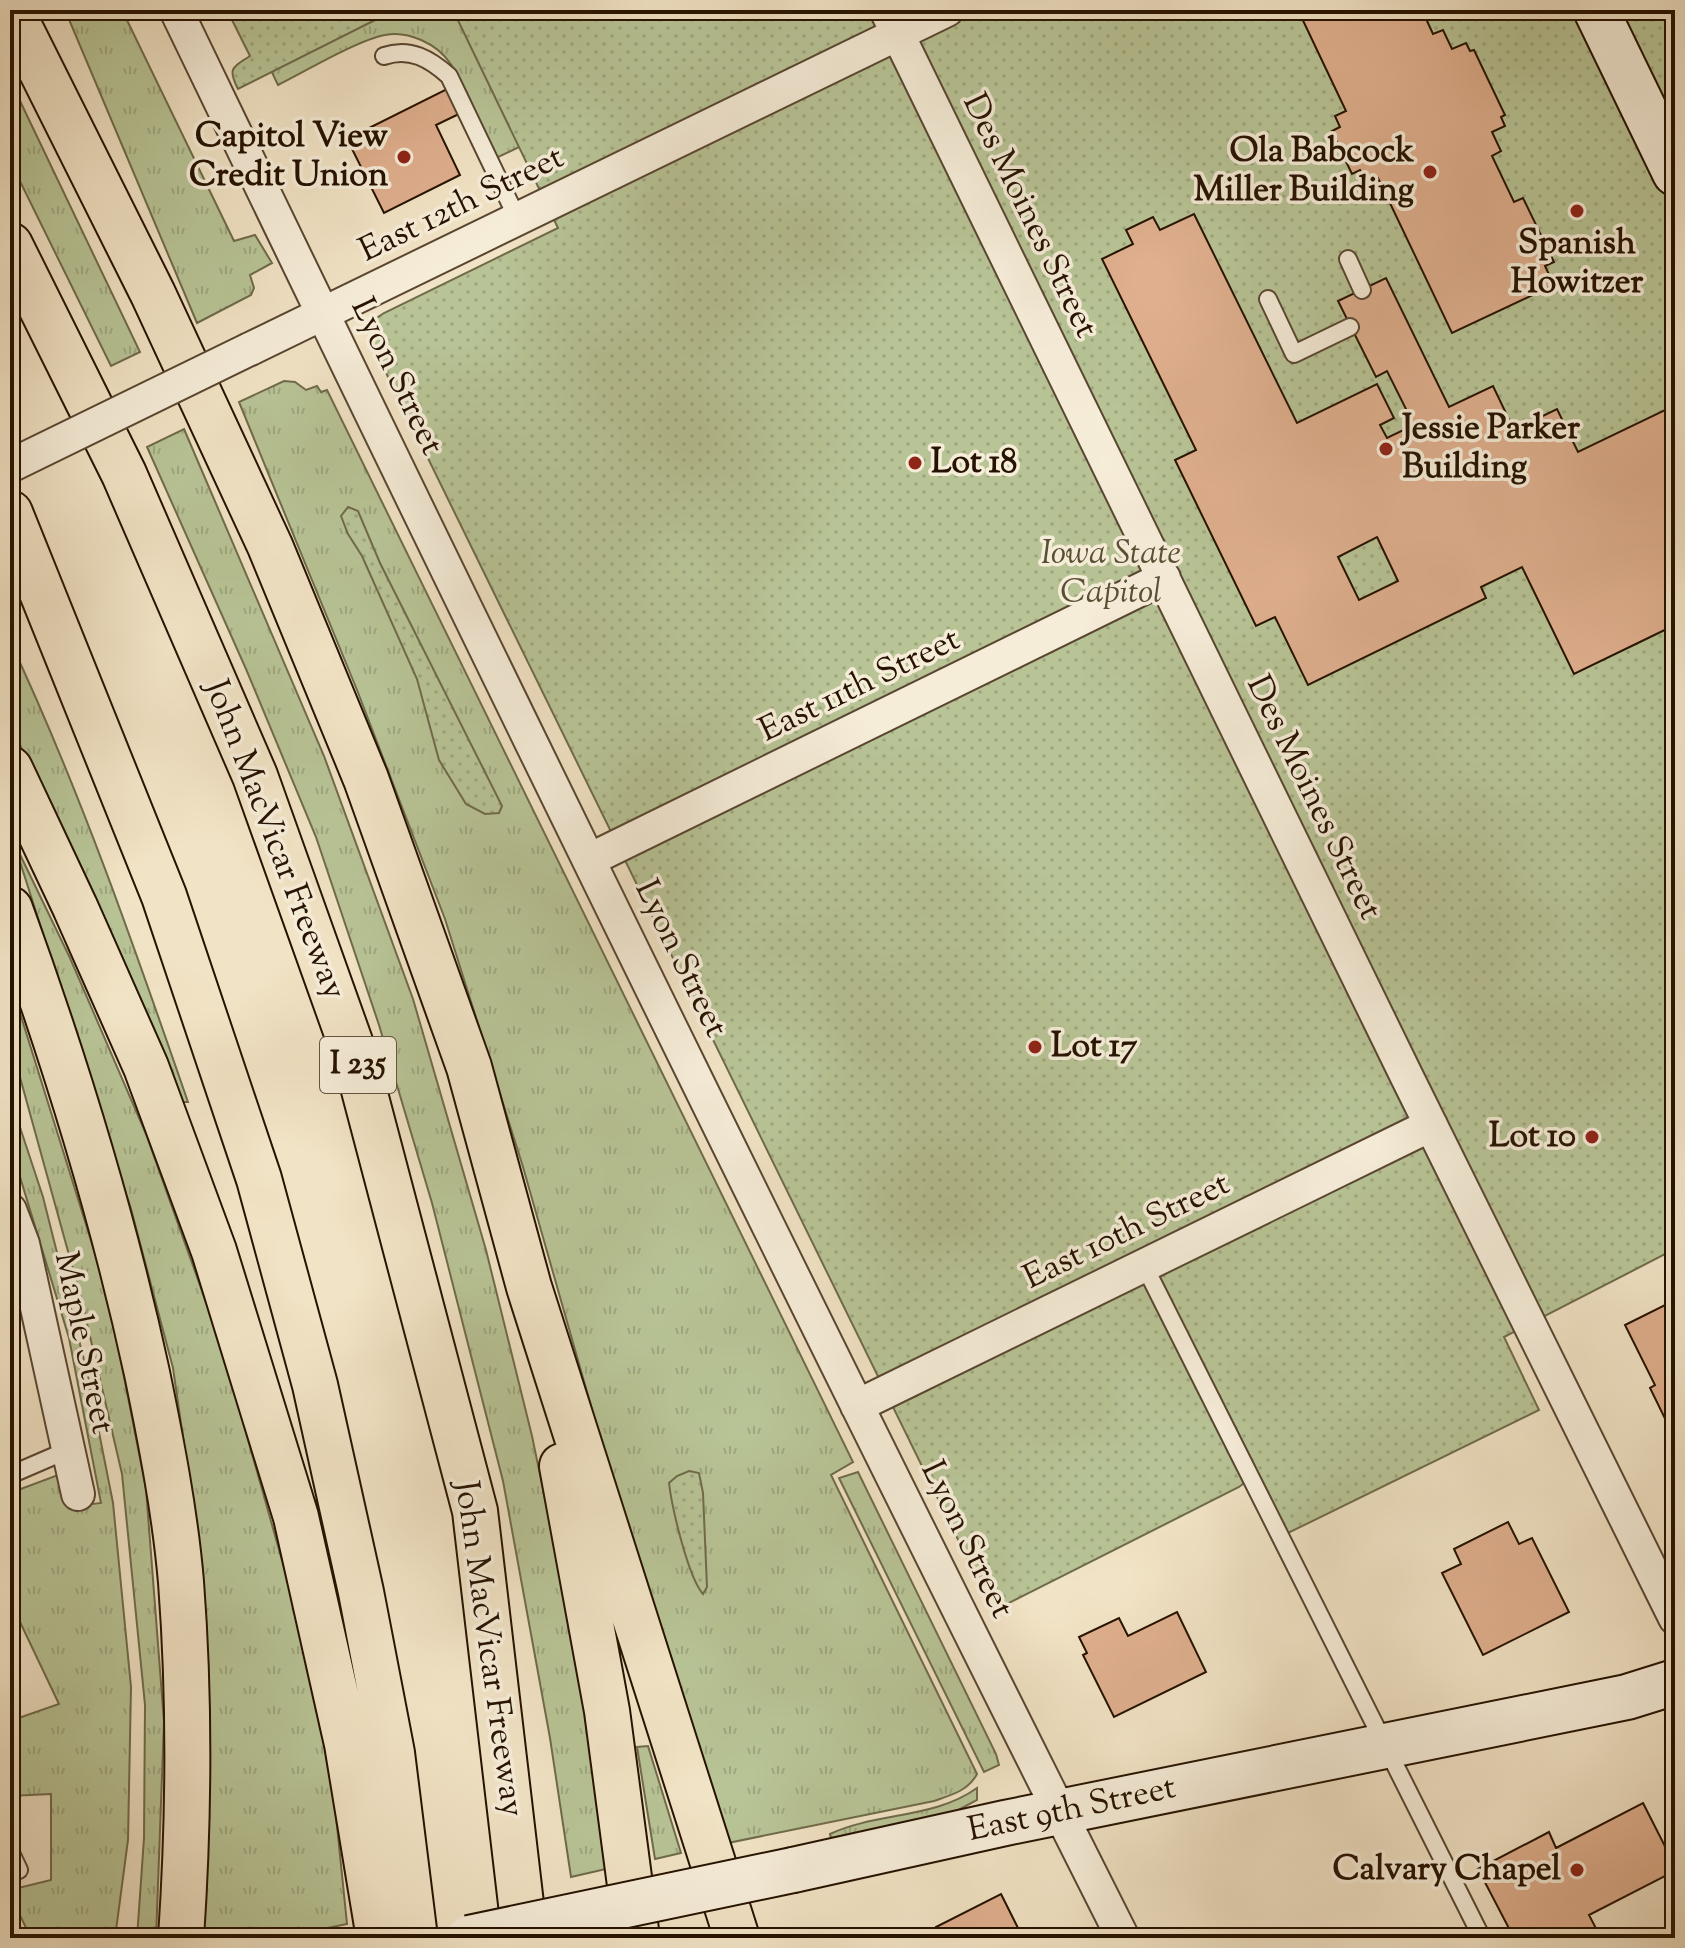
<svg xmlns="http://www.w3.org/2000/svg" width="1685" height="1948" viewBox="0 0 1685 1948" font-family="'Sorts Mill Goudy',serif">
  <style>
    .grass { fill: url(#grass-tufts); stroke: #6f6b4b; stroke-width: 2 }
    .park { fill: url(#park-dots); stroke: #6f6b4b; stroke-width: 2 }
    .building { fill: #dfaf8e; stroke: #261200; stroke-width: 2; fill-rule: evenodd }
    .lines { fill: none; stroke-linecap: round; stroke-linejoin: round }
    .lane-casing { stroke: #594631; stroke-width: 20 }
    .street-casing { stroke: #594631; stroke-width: 36 }
    .secondary-casing { stroke: #261200; stroke-width: 48 }
    .highway-casing { stroke: #261200; stroke-width: 48 }
    .lane { stroke: #f6edd9; stroke-width: 16 }
    .street { stroke: #f6edd9; stroke-width: 32 }
    .secondary { stroke: #f6edd9; stroke-width: 44 }
    .highway { stroke: #f1e3c5; stroke-width: 44 }
    .street-bridge-casing { stroke: #594631; stroke-width: 36; stroke-linecap: butt }
    .secondary-bridge-casing { stroke: #261200; stroke-width: 48; stroke-linecap: butt }
    .street-bridge { stroke: #f6edd9; stroke-width: 32 }
    .secondary-bridge { stroke: #f6edd9; stroke-width: 44 }
    .poi-dot { fill: #8f2418; stroke: #f6edd9; stroke-width: 3 }
    .labels { text-anchor: middle; dominant-baseline: central; stroke-width: 7; stroke-linejoin: round; paint-order: stroke }
    .shield { fill: #f6edd9; stroke: #645441; stroke-width: 2 }
    .shield-label { font-size: 32px; font-weight: bold; fill: #261200 }
    .poi-label { font-size: 34px; font-weight: bold; fill: #261200; stroke: #f6edd9; text-anchor: end }
    .street-label { font-size: 34px; fill: #261200; stroke: #f6edd9 }
    .park-label { font-size: 34px; font-style: italic; fill: #595034; stroke: #f6edd9 }
  </style>
  <defs>
    <pattern id="grass-tufts" width="24" height="20" patternUnits="userSpaceOnUse" patternTransform="scale(2)"><rect width="24" height="20" fill="#b8c496"/><path d="M3 7l-1-3M5 7V3M7 7l1-3M15 17l-1-3M17 17v-4M19 17l1-3" fill="none" stroke="#9ea780"/></pattern>
    <pattern id="park-dots" width="8" height="8" patternUnits="userSpaceOnUse" patternTransform="scale(2)"><rect width="8" height="8" fill="#b8c496"/><path d="M2 2h.1M6 6h.1" fill="none" stroke="#9ea780" stroke-width="1.8" stroke-linecap="round"/></pattern>
  </defs>
  <rect width="100%" height="100%" fill="#f1e3c5"/>
  <filter id="stains"><feTurbulence type="fractalNoise" baseFrequency=".0025" numOctaves="4"/><feColorMatrix values="0 0 0 0 .2 0 0 0 0 .09 0 0 0 0 .02 0 0 0 .5 -.17"/></filter>
  <radialGradient id="worn" r=".72"><stop offset=".6" stop-color="#630" stop-opacity="0"/><stop offset="1" stop-color="#630" stop-opacity=".3"/></radialGradient>
  <!-- grass -->
  <path class="grass" d="M65,10H127L123,12L234,241L255,235L272,263L250,275L254,288L251,295L197,323Z
    M242,10H804L494,159C482,130 468,88 450,63C437,44 408,30 385,35C358,40 306,71 278,85Z
    M10,80L140,352L111,366L10,161Z
    M284,381L295,382L306,390L317,386L321,392L327,390L853,1462L831,1475L977,1774C968,1791 951,1795 934,1801L723,1844L681,1696L593,1413L523,1167L445,919L357,690L239,402Z
    M184,429L324,756L413,999L486,1250L532,1436L580,1668L606,1869L571,1877L550,1738L503,1481L432,1203L379,1025L316,837L246,669L147,447Z
    M10,641C80,790 134,946 188,1102H182L65,839L10,724Z
    M13,840L70,958L146,1134L222,1347L301,1628L333,1787L347,1924L279,1938H203L208,1804L203,1576L173,1368L131,1209Z
    M10,981L108,1295L146,1489L164,1722L156,1938H137L144,1838L145,1705L122,1474L82,1302L10,1041Z
    M10,1097L43,1197L87,1372L113,1503L131,1687L128,1840L115,1938H31L10,1895V1890L51,1880V1794L10,1796V1721L59,1704L10,1601V1493L58,1475L68,1507L101,1503L69,1338L10,1144Z
    M858,1472L996,1754L999,1765L984,1772L839,1478Z
    M648,1746L681,1853L655,1859L637,1747Z
    M977,1788V1800L951,1814L931,1819L831,1838L830,1834C877,1812 934,1819 977,1788Z"/>
  <!-- park -->
  <path class="park" d="M227,10H395L238,89C227,68 233,67 250,56Z
    M453,10H1675V1249L1504,1337L1539,1410L1286,1534L1256,1474L1239,1487L993,1611L370,340L372,321L384,313L558,228Z
    M348,507L358,511L380,563L502,806L499,813L485,814L466,804L439,760L417,679L362,556L348,534L341,516Z
    M689,1471L699,1473L703,1493L707,1587L703,1594C688,1577 672,1508 669,1483L677,1476Z"/>
  <!-- building -->
  <path class="building" d="M1298,10H1422L1433,34L1443,30L1452,49L1466,43L1470,51L1474,50L1505,115L1501,117L1505,126L1492,132L1501,151L1492,156L1514,202L1523,198L1554,262L1545,266L1554,285L1452,333L1378,178L1366,182L1360,170L1352,174L1338,145L1332,131L1340,127L1335,116L1346,111Z
    M449,88L461,113L436,125L460,175L384,213L347,139Z
    M1194,214L1297,423L1377,384L1394,418L1380,425L1387,438L1414,425L1387,371L1376,377L1338,301L1386,278L1449,407L1493,386L1514,430L1557,409L1578,452L1665,410L1675,431V625L1574,674L1522,567L1481,587L1486,598L1308,685L1275,617L1256,626L1175,460L1196,450L1102,259L1133,244L1126,230L1153,217L1160,230ZM1377,537L1398,581L1359,600L1338,557Z
    M1675,1300V1439L1650,1388L1655,1385L1625,1325Z
    M1508,1522L1519,1544L1532,1538L1569,1612L1483,1655L1442,1573L1461,1564L1454,1549Z
    M1177,1612L1206,1672L1114,1717L1083,1655L1087,1653L1079,1637L1119,1618L1128,1636Z
    M1643,1803L1675,1866V1871L1589,1915L1601,1938H1514L1478,1869L1549,1832L1556,1848Z
    M1001,1894L1023,1938H941L936,1927Z"/>
  <g class="lines">
    <!-- lane casing -->
    <g class="lane-casing">
      <path id="lane" d="M384,56C410,47 430,59 449,76L518,220
        M1348,259L1362,290
        M1268,299L1294,354L1350,327
        M1144,1265L1482,1938
        M10,1475L68,1450
        M10,1851L19,1870"/>
    </g>
    <!-- street casing -->
    <g class="street-casing">
      <path id="street" d="M176,10C487,655 801,1299 1123,1938
        M886,10L1407,1077L1675,1618
        M250,349L947,10
        M589,860L1164,578
        M10,1210L23,1244L78,1494
        M857,1406L1431,1125"/>
    </g>
    <!-- secondary casing -->
    <g class="secondary-casing">
      <path id="secondary" d="M1596,10L1675,173
        M793,1870L1005,1823L1627,1697L1675,1682"/>
    </g>
    <!-- highway casing -->
    <g class="highway-casing">
      <path id="highway" d="M11,10L153,294L270,546L366,779L469,1067L529,1287L737,1938
        M10,245L124,474L255,776L355,1056L475,1511L525,1938
        M10,513L164,896L259,1179L315,1385L361,1592L392,1753L415,1938
        M10,769L75,907L146,1067L214,1251L296,1517L347,1744L379,1938
        M10,909C65,1060 113,1216 147,1373C161,1441 175,1512 181,1582C190,1700 189,1819 181,1938
        M562,1466L607,1711L637,1938"/>
    </g>
    <!-- lane -->
    <use href="#lane" class="lane"/>
    <!-- street -->
    <use href="#street" class="street"/>
    <!-- secondary -->
    <use href="#secondary" class="secondary"/>
    <!-- highway -->
    <use href="#highway" class="highway"/>
    <!-- street-bridge casing -->
    <g class="street-bridge-casing">
      <path id="street-bridge" d="M10,466L250,349"/>
    </g>
    <!-- secondary-bridge casing -->
    <g class="secondary-bridge-casing">
      <path id="secondary-bridge" d="M469,1938L793,1870"/>
    </g>
    <!-- street-bridge -->
    <use href="#street-bridge" class="street-bridge"/>
    <!-- secondary-bridge -->
    <use href="#secondary-bridge" class="secondary-bridge"/>
  </g>
  <!-- markers -->
  <g class="poi-dot">
    <circle cx="404" cy="157" r="8"/>
    <circle cx="1430" cy="172" r="8"/>
    <circle cx="1577" cy="211" r="8"/>
    <circle cx="1386" cy="449" r="8"/>
    <circle cx="915" cy="463" r="8"/>
    <circle cx="1035" cy="1047" r="8"/>
    <circle cx="1592" cy="1137" r="8"/>
    <circle cx="1577" cy="1870" r="8"/>
  </g>
  <g class="labels">
    <!-- shield labels -->
    <rect class="shield" x="320" y="1037" width="76" height="56" rx="6"/>
    <g class="shield-label">
      <text x="358" y="1065">I 235</text>
    </g>
    <!-- poi labels -->
    <g class="poi-label">
      <text x="388" y="137">Capitol View<tspan x="388" dy="39">Credit Union</tspan></text>
      <text x="1414" y="152">Ola Babcock<tspan x="1414" dy="39">Miller Building</tspan></text>
      <text x="1577" y="244" text-anchor="middle">Spanish<tspan x="1577" dy="39">Howitzer</tspan></text>
      <text x="1402" y="429" text-anchor="start">Jessie Parker<tspan x="1402" dy="39">Building</tspan></text>
      <text x="931" y="463" text-anchor="start">Lot 18</text>
      <text x="1051" y="1047" text-anchor="start">Lot 17</text>
      <text x="1576" y="1137">Lot 10</text>
      <text x="1561" y="1870">Calvary Chapel</text>
    </g>
    <!-- street labels -->
    <g class="street-label">
      <text transform="translate(462 205) rotate(-26)">East 12th Street</text>
      <text transform="translate(1029 216) rotate(64)">Des Moines Street</text>
      <text transform="translate(396 377) rotate(64)">Lyon Street</text>
      <text transform="translate(860 686) rotate(-26)">East 11th Street</text>
      <text transform="translate(1313 798) rotate(64)">Des Moines Street</text>
      <text transform="translate(274 840) rotate(69)">John MacVicar Freeway</text>
      <text transform="translate(680 959) rotate(64)">Lyon Street</text>
      <text transform="translate(1127 1232) rotate(-26)">East 10th Street</text>
      <text transform="translate(83 1343) rotate(78)">Maple Street</text>
      <text transform="translate(966 1540) rotate(64)">Lyon Street</text>
      <text transform="translate(488 1649) rotate(82)">John MacVicar Freeway</text>
      <text transform="translate(1072 1810) rotate(-12)">East 9th Street</text>
    </g>
    <!-- park labels -->
    <g class="park-label">
      <text x="1111" y="554">Iowa State<tspan x="1111" dy="39">Capitol</tspan></text>
    </g>
  </g>
  <!-- margin -->
  <rect width="1685" height="1948" fill="none" stroke="#f1e3c5" stroke-width="40"/>
  <rect x="12" y="12" width="1661" height="1924" fill="none" stroke="#261200" stroke-width="4"/>
  <rect x="20" y="20" width="1645" height="1908" fill="none" stroke="#261200" stroke-width="2"/>
  <rect width="100%" height="100%" filter="url(#stains)"/>
  <rect width="100%" height="100%" fill="url(#worn)"/>
</svg>
